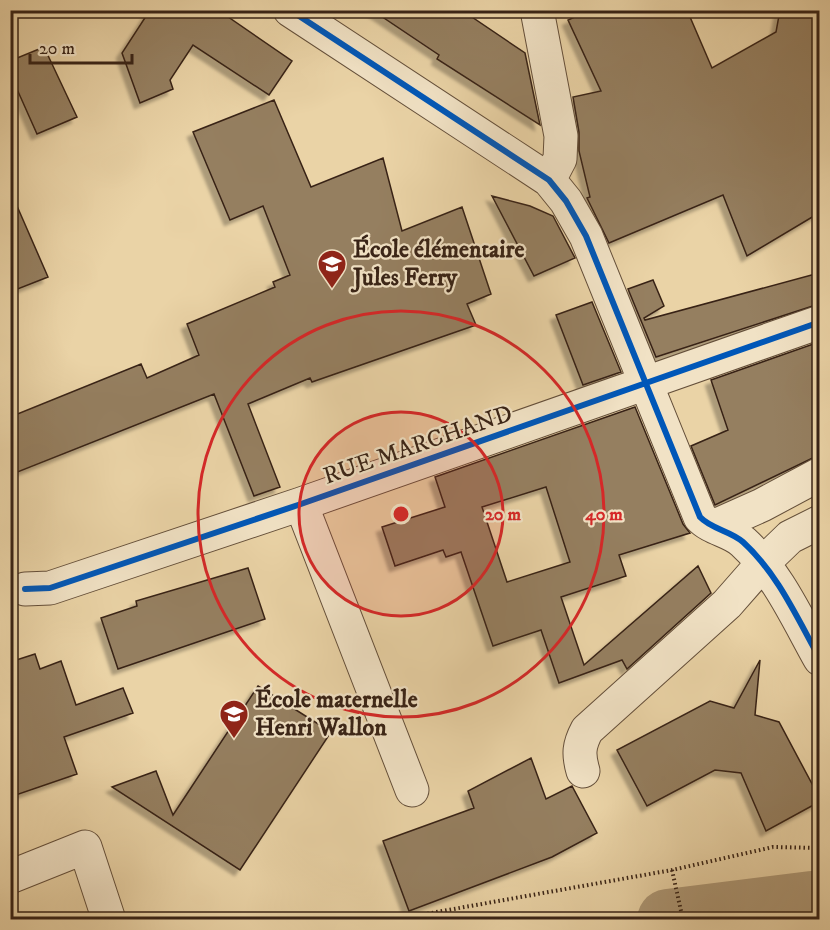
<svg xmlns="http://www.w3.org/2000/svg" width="830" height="930" viewBox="0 0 830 930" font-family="'IM FELL DW Pica',serif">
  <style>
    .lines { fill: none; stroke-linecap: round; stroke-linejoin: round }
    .river { stroke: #ad9775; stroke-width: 62 }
    .building { fill: #957f61; stroke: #382316; stroke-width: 1.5; fill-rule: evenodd; filter: url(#shadow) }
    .minor-casing { stroke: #644f3a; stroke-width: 35 }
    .path { stroke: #382316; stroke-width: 4; stroke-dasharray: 1.5 3; stroke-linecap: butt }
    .minor { stroke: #f1e2c5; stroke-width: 33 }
    .cycleway-casing { stroke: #f1e2c5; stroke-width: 10 }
    .cycleway { stroke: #0057b8; stroke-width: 6 }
    .ring { fill: none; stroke: #d62828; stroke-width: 3 }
    .labels { text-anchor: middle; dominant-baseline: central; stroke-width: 4.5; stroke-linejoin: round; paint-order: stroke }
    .poi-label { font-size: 24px; font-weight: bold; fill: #382316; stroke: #f1e2c5; text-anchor: start }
    .street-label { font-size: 24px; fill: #382316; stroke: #f1e2c5 }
    .centre { fill: #d62828; stroke: #f1e2c5; stroke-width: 3 }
    .ring-label { font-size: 18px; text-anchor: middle; font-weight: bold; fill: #d62828; stroke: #f1e2c5; stroke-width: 4.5; stroke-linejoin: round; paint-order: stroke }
  </style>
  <defs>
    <filter id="shadow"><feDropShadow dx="-5.5" dy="5.5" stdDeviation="1.5" flood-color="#0004"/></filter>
  </defs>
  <rect width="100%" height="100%" fill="#ead3a6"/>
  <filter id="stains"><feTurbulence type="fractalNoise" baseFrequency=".00333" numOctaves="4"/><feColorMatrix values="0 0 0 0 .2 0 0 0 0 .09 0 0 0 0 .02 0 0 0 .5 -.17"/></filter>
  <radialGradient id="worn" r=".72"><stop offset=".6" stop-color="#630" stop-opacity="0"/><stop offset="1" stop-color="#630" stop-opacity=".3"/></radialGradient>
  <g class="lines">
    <!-- river -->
    <path class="river" d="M668,920L812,902L820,903"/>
  </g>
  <!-- building -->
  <path class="building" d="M150,10H218L292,61L269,95L193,45L170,80L173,89L140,103L122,53Z
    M372,10H466L469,15L525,53L540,125L437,59L439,55Z
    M590,10H687L712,68L776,32L780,10H819V213L747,256L723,195L609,243L587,198L590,197L579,151V132L573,97L601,91L568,20Z
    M44,47L77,117L37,134L12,78L17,58Z
    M274,100L311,187L383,158L402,231L462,207L491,294L467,304L476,325L312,382L310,378L248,404L280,487L254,496L214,394L10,475V417L141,364L147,378L199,355L187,324L275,287L273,282L290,275L263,206L230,220L193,132Z
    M10,190L48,277L10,292Z
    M492,196L530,206L553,216L575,258L534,276Z
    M819,273V304L656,357L628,289L653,280L664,306L644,318L645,320Z
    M592,302L621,372L583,385L556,315Z
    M819,342V455L715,505L691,446L728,430L711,380Z
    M635,407L683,524L690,533L619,555L626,576L561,597L584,665L698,566L711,593L627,669L622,660L559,683L541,630L493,646L461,552L446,557L443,550L395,566L382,527L445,507L435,477ZM546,487L570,562L507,582L482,507Z
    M248,568L265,619L118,669L101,618L137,606L136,601Z
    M35,654L40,669L61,661L76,705L123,688L133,713L64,737L77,774L10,797V662Z
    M760,660L755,715L779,722L819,797V802L766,831L741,773L715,770L647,806L617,750L710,701L734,708Z
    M258,686L331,732L240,870L112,787L156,771L173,815Z
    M531,758L546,799L572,786L597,833L552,857L409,911L383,841L474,808L468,791Z"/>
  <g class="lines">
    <!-- minor casing -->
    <g class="minor-casing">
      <path id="minor" d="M290,10L549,180L566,201L586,236L700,517C711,529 731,531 743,542C778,574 797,618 820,659
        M537,10L561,136L560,159L549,180
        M301,504L412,790
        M715,526L762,505L820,474
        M25,589L50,588L301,504L820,322
        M583,771C578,754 579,745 587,730L727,604L763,563L790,537L820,522
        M10,877L85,847L109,920"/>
    </g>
    <!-- path -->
    <path class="path" d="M672,870L683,920
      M392,920L672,870L773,847L820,848"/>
    <!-- minor -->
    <use href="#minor" class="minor"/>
    <!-- cycleway casing -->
    <g class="cycleway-casing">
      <path id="cycleway" d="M290,10L549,180L566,201L586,236L700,517C711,529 731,531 743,542C778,574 797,618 820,659
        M25,589L50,588L301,504L820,322"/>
    </g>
    <!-- cycleway -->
    <use href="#cycleway" class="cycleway"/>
  </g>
  <!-- distance rings -->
  <circle cx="401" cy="514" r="102" fill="#d62828" fill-opacity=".12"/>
  <g class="ring">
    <circle cx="401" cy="514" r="102"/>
    <circle cx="401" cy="514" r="203"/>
  </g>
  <!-- icons -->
  <defs>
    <g id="school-pin" transform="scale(1.5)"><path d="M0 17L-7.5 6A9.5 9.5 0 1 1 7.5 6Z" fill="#8f2418" stroke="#f1e2c5"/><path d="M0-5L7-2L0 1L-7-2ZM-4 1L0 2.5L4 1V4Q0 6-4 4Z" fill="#fff"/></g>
  </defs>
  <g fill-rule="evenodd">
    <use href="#school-pin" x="332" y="264"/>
    <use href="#school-pin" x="234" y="714"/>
  </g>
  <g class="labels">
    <!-- poi labels -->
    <g class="poi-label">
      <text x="353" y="250">École élémentaire<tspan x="353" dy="28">Jules Ferry</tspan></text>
      <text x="255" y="700">École maternelle<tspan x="255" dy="28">Henri Wallon</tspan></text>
    </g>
    <!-- street labels -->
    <g class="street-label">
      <text transform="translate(418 445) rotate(-19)">RUE MARCHAND</text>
    </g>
  </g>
  <circle cx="401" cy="514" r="9" class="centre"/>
  <g class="ring-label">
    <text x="503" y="520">20 m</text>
    <text x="604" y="520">40 m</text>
  </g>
  <!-- margin -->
  <rect width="830" height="930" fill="none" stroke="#ead3a6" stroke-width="36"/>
  <rect x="12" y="12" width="806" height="906" fill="none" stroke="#382316" stroke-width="3"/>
  <rect x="18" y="18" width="794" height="894" fill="none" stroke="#382316" stroke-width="1.5"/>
  <!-- scale -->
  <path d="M30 54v9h102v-9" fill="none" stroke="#382316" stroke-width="3"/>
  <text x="39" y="54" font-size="18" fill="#382316" stroke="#f1e2c5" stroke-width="4.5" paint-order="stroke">20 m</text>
  <rect width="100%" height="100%" filter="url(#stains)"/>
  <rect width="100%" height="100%" fill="url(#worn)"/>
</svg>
